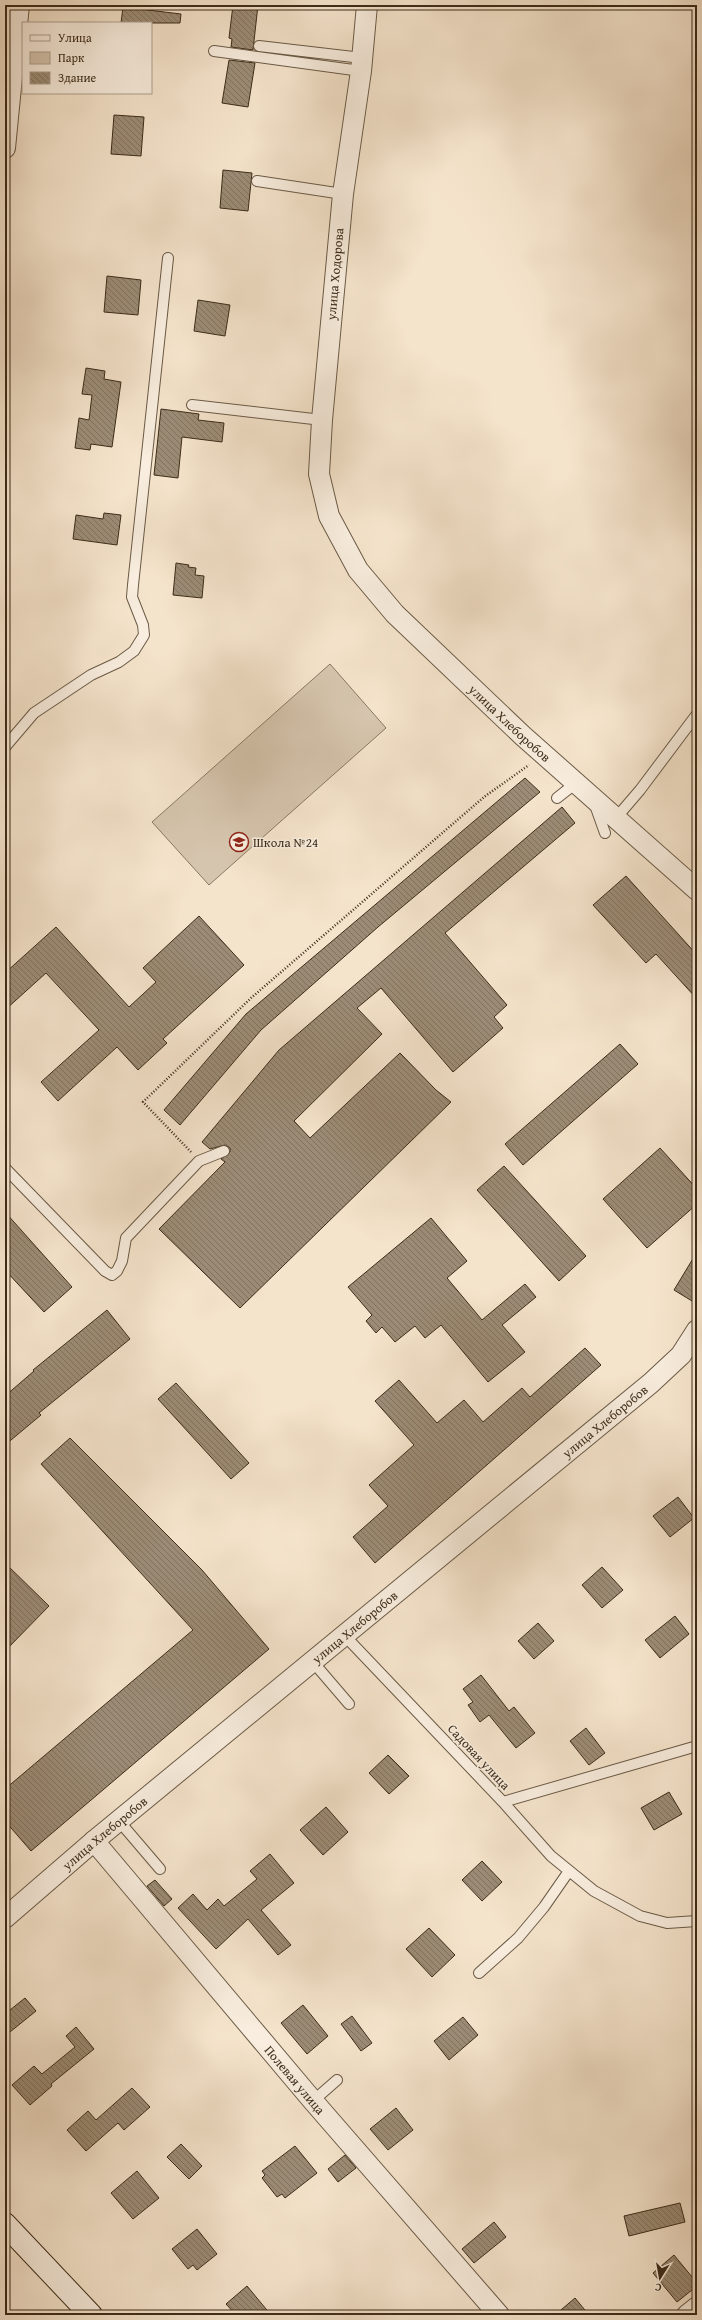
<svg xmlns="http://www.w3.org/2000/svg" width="702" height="2320" viewBox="0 0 702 2320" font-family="'Gentium Book Plus',serif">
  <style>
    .green { fill: #d6c5ae; stroke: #897864 }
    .building { fill: url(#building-back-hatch); stroke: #3c2c19 }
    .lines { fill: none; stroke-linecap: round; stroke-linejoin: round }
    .service-casing { stroke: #6a5a46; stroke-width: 12 }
    .minor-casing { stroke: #6a5a46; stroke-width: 22 }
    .secondary-casing { stroke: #3c2c19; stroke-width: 24 }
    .path { stroke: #3c2c19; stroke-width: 2.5; stroke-dasharray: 1 2; stroke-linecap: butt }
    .service { stroke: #f8edde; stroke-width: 10 }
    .minor { stroke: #f8edde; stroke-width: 20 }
    .secondary { stroke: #f8edde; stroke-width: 22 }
    .labels { text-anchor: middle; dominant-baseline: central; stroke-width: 3; stroke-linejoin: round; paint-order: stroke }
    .street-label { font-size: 13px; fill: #3c2c19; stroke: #f8edde }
    .poi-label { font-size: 13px; fill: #3c2c19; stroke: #f8edde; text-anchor: start }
  </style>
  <defs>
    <pattern id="building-back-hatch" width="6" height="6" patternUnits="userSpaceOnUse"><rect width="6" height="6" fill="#9c8c76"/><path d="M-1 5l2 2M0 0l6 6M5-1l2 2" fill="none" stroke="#807360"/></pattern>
  </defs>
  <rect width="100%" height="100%" fill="#f5e4cc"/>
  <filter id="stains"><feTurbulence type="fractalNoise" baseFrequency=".005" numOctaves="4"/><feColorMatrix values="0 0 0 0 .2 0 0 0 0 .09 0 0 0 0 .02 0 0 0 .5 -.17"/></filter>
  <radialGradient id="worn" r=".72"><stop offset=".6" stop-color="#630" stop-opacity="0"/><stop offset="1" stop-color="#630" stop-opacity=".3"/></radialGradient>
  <!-- green -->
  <path class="green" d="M330,664L386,728L209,885L152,822Z"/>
  <!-- building -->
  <path class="building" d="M233,5H258L253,50L231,47L232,39L229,38Z
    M123,7L181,14L180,23H121Z
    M229,60L255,63L248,107L222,103Z
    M114,115L144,117L141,156L111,154Z
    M223,170L252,173L248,211L220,208Z
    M107,276L141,280L138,315L104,312Z
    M198,300L230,305L225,336L194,331Z
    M86,368L105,371L104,379L121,382L112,447L91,444L90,450L75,448L79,418L89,420L92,395L82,394Z
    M161,409L199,414L198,420L224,423L222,442L182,437L178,478L154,475Z
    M104,513L121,515L117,545L73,539L76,515L103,519Z
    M176,563L189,565L188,567L196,568L195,575L204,576L202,598L173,595Z
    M525,778L540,792L378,927L261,1030L180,1125L164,1110L246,1014Z
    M562,807L575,823L445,933L507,1005L494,1017L503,1028L453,1072L381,988L357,1008L382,1034L294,1121L310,1138L400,1053L436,1090L451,1102L240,1308L159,1229L225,1162L221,1159L230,1152V1148L225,1145L210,1149L202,1142L279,1050Z
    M626,876L697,955V999L656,954L646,963L593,905Z
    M199,916L244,965L163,1039L167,1043L138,1070L117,1047L58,1101L41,1082L99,1030L46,973L5,1010V973L56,927L129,1007L156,982L143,968Z
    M620,1044L638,1064L523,1165L505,1144Z
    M660,1148L697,1189V1204L647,1248L603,1199Z
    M504,1166L586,1256L559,1281L477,1190Z
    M5,1212L72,1287L44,1312L5,1270Z
    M431,1218L467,1261L447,1278L482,1320L525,1284L536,1297L502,1325L525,1352L488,1382L441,1325L425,1338L415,1326L395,1342L382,1327L376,1333L366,1321L372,1315L348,1287Z
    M697,1252V1304L674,1290Z
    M107,1310L130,1339L39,1413L41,1415L5,1445V1396L34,1371L33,1370Z
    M585,1348L601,1365L375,1563L353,1537L388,1506L369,1485L414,1445L375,1401L399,1380L437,1423L464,1400L483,1422L522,1388L530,1397Z
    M176,1383L249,1463L231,1479L158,1399Z
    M70,1438L202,1570L269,1649L31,1851L5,1821V1789L193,1630L41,1464Z
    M678,1497L694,1518L670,1537L653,1516Z
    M5,1563L49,1606L5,1651Z
    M602,1567L623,1590L602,1608L582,1585Z
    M675,1616L689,1634L660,1658L645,1640Z
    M538,1623L554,1641L534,1659L518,1641Z
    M481,1675L509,1711L514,1707L535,1733L516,1748L489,1715L480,1722L468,1705L473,1702L463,1689Z
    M586,1728L605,1753L589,1765L570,1741Z
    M388,1755L409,1776L389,1794L369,1773Z
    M669,1792L682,1814L654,1830L641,1808Z
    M326,1807L348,1832L323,1855L300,1830Z
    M270,1854L294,1883L261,1910L291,1945L278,1955L248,1919L216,1949L178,1908L193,1894L207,1910L218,1899L224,1906L257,1879L250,1871Z
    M482,1861L502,1882L482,1901L462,1880Z
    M155,1880L172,1899L164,1906L147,1886Z
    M429,1928L455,1955L432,1977L406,1949Z
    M25,1998L36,2011L5,2036V2014Z
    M303,2005L328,2036L307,2054L281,2023Z
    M352,2016L372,2043L361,2051L341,2024Z
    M463,2017L478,2035L449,2060L434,2041Z
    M76,2027L94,2049L51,2084L52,2086L30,2105L12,2085L34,2066L42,2074L75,2047L66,2036Z
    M132,2088L150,2107L124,2130L118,2123L86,2151L67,2130L88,2111L96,2120Z
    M396,2108L413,2130L388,2150L370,2129Z
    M181,2144L202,2166L189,2179L167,2157Z
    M295,2146L317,2173L285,2198L282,2194L277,2197L262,2178L265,2175L262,2171Z
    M345,2155L356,2168L338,2182L328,2169Z
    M137,2171L159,2198L133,2219L111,2193Z
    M680,2203L685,2222L629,2236L624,2216Z
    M494,2222L506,2237L474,2263L462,2249Z
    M197,2229L217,2254L197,2270L193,2265L188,2269L172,2249Z
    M674,2255L697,2283V2286L677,2302L653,2273Z
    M247,2286L271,2315H236L226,2304Z
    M575,2298L589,2315H555Z"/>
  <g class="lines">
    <!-- service casing -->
    <g class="service-casing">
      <path id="service" d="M259,46L362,58
        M214,51L361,71
        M257,181L343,194
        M192,405L322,420
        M5,747L34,713L91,675L119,662L134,651L144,635L143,625L132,597L133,585L168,258
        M557,798L576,783
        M595,805L605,833
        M616,818L640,790L697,714
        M5,1168L105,1271L112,1275L117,1271L122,1261L126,1238L199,1161L224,1151
        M345,1636L503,1802L697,1746
        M313,1662L349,1704
        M503,1802L551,1856L594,1891L640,1916L667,1923L697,1921
        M119,1821L160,1869
        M479,1973L518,1938L544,1907L569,1871
        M313,2101L337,2080"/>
    </g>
    <!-- minor casing -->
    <g class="minor-casing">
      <g id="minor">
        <path id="s1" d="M367,5L361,71L343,194L322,420L319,474L329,516L358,570L395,614L523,736L697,890"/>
        <path d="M5,148L19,5"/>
        <path id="s2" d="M94,1841L313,2101L499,2315"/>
        <path id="s3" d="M5,1918L94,1841L651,1383L681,1355L697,1330"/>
        <path d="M687,2315L697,2307"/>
      </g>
    </g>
    <!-- secondary casing -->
    <g class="secondary-casing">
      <path id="secondary" d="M5,2224L91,2315"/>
    </g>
    <!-- path -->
    <path class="path" d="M191,1152L143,1102L251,998L484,797L529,765
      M693,1369L697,1374"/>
    <!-- service -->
    <use href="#service" class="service"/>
    <!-- minor -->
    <use href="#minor" class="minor"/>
    <!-- secondary -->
    <use href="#secondary" class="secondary"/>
  </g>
  <!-- icons -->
  <defs>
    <g id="school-ring" transform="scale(1)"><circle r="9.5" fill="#f8edde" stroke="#8f2418" stroke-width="1.5"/><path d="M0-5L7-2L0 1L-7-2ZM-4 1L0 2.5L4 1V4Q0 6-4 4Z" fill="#8f2418"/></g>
  </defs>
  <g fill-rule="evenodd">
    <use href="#school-ring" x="239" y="842"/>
  </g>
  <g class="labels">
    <!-- street labels -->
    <g class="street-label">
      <text transform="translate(335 274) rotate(-85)">улица Ходорова</text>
      <text stroke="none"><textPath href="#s1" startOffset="792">улица Хлеборобов</textPath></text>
      <text stroke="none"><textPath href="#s3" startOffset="779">улица Хлеборобов</textPath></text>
      <text stroke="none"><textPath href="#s3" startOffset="455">улица Хлеборобов</textPath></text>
      <text transform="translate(479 1757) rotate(47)">Садовая улица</text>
      <text stroke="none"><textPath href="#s3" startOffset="131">улица Хлеборобов</textPath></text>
      <text stroke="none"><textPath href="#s2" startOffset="312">Полевая улица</textPath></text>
    </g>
    <!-- poi labels -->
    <g class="poi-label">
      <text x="253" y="842">Школа №24</text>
    </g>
  </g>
  <!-- margin -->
  <rect width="702" height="2320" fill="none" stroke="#f5e4cc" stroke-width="20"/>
  <rect x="6" y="6" width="690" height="2308" fill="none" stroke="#3c2c19" stroke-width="2"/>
  <rect x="10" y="10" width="682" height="2300" fill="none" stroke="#3c2c19"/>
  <!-- legend -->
  <rect x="22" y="22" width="130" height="72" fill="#f8edde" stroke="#ada08f"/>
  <rect x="30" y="35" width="20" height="6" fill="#f8edde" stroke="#ada08f"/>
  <text x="58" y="42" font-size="12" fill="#3c2c19">Улица</text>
  <rect x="30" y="52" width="20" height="12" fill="#d6c5ae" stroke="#ada08f"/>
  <text x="58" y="62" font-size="12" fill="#3c2c19">Парк</text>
  <rect x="30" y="72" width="20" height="12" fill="url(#building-back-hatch)" stroke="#ada08f"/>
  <text x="58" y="82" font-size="12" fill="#3c2c19">Здание</text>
  <!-- north arrow -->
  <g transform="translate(660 2278) rotate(191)" stroke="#f8edde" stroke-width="3" paint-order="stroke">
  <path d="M0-3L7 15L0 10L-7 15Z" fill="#3c2c19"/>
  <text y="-6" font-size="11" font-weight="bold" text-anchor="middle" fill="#3c2c19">С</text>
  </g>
  <rect width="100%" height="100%" filter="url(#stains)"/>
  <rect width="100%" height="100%" fill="url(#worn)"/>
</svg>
